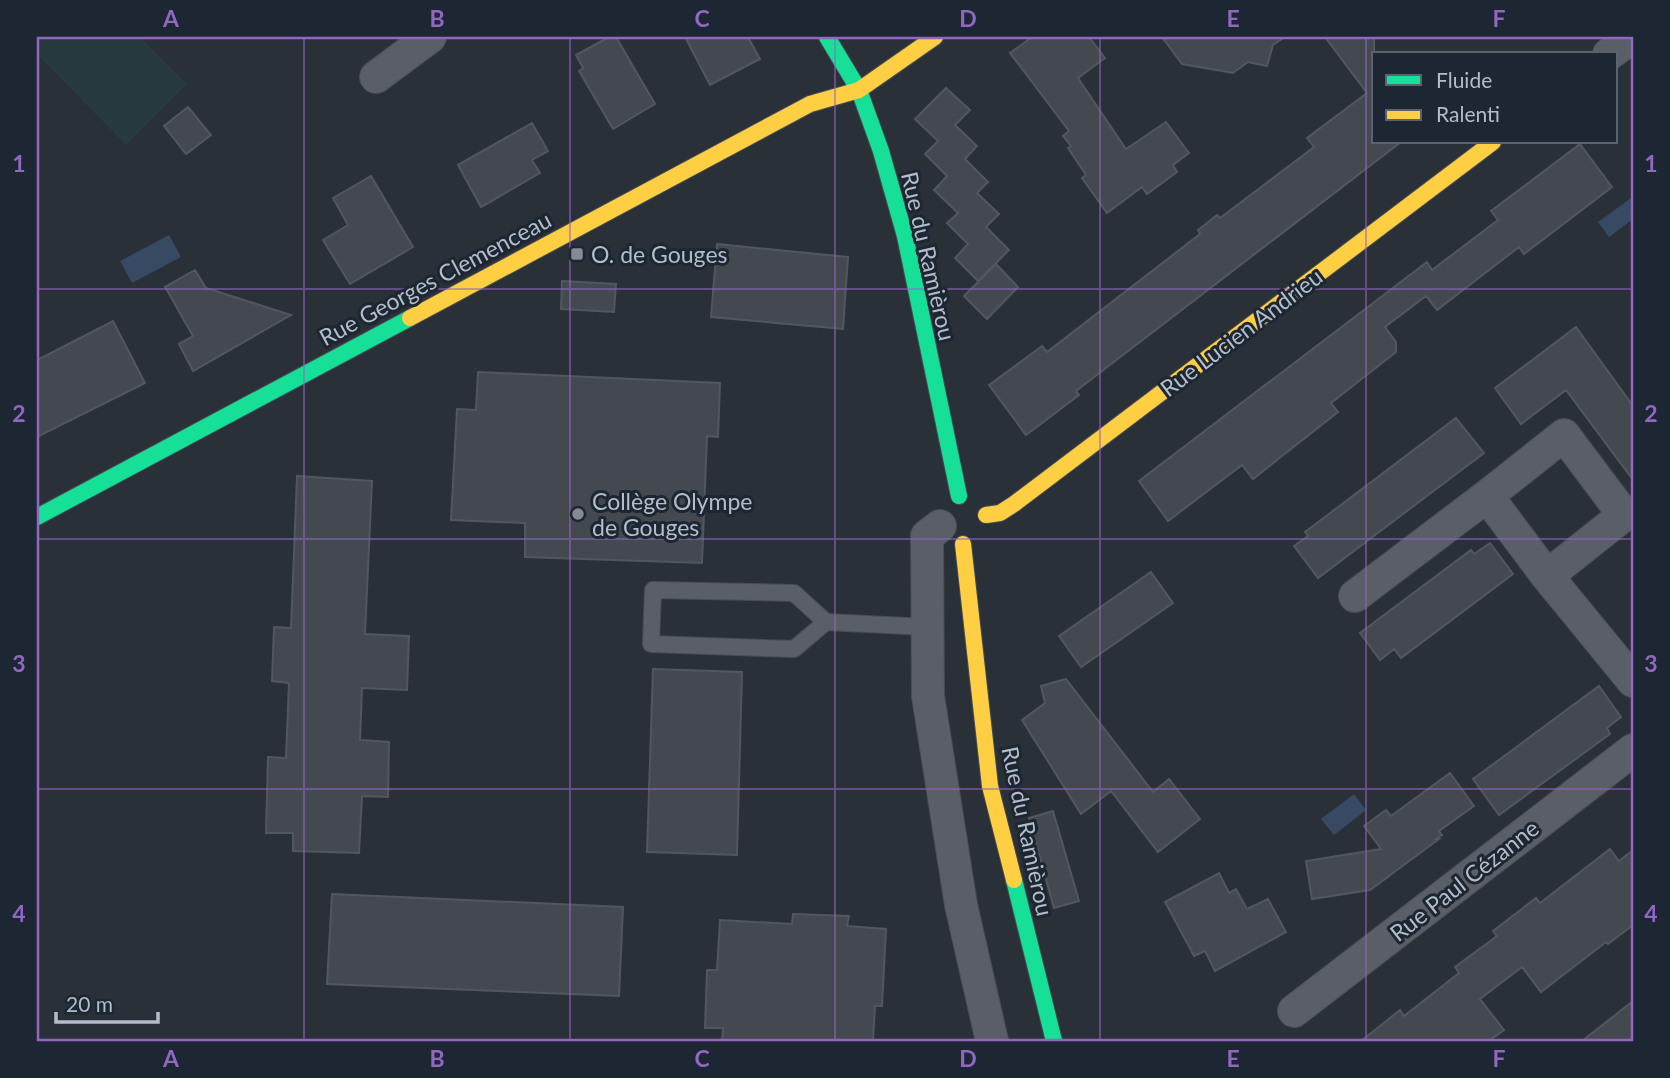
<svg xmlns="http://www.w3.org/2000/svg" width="1670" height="1078" viewBox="0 0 1670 1078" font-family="Lato,sans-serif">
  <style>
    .green { fill: #273a3e }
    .water { fill: #384963 }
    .building { fill: #444950; stroke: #52575f; stroke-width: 2 }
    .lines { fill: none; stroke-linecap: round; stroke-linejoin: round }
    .lane-casing { stroke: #484c53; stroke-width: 18 }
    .street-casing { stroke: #484c53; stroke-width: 34 }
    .fast-casing { stroke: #484c53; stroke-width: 18 }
    .slow-casing { stroke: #484c53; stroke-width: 18 }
    .lane { stroke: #5a5e66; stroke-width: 16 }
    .street { stroke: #5a5e66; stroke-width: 32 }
    .fast { stroke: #16e098; stroke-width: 16 }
    .slow { stroke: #ffcf43; stroke-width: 16 }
    .grid { fill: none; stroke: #9266c3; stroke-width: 2; stroke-opacity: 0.55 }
    .poi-dot { fill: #848b96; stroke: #1d2633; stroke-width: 2.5 }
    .labels { text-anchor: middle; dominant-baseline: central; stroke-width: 6; stroke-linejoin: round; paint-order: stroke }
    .poi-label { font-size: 23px; fill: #b4bcc9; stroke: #1d2633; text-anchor: start }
    .street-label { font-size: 23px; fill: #b4bcc9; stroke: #1d2633 }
    .neatline { fill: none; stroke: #9266c3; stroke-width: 2.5 }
    .grid-label { font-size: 23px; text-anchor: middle; font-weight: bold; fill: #9266c3 }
  </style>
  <rect width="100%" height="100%" fill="#2a3038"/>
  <!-- green -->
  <path class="green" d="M37,37H140L187,84L126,145L37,54Z"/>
  <!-- water -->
  <path class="water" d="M1631,198L1633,201V219L1609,237L1598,222Z
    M169,235L181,257L132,283L120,261Z
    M1354,794L1366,810L1334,835L1321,819Z"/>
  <!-- building -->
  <path class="building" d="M609,37H616L655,104L613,129L579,71L583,68L576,55Z
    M685,37H748L760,59L710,85Z
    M1032,37H1089L1105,58L1078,78L1126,149L1166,122L1189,153L1173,165L1177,172L1147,194L1142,187L1107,213L1082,178L1086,175L1068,148L1071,146L1063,136L1069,131L1010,53Z
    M1162,37H1285L1273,45L1267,66L1248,62L1233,73L1182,64Z
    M1325,37H1374V142H1401L1076,391L1079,395L1026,435L989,385L1042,346L1047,352L1200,234L1198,230L1217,215L1220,218L1314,147L1307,138L1367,93Z
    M946,88L970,110L955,125L977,146L965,159L988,182L977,193L999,214L986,227L1009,250L978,281L955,258L968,244L947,223L958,213L934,190L947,176L925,154L938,141L915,119Z
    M188,107L211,135L186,154L164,126Z
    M532,123L548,151L532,160L540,173L481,207L458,165Z
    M1580,144L1612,187L1524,254L1519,247L1437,310L1426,296L1385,327L1396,342V352L1331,403L1338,412L1253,479L1242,465L1168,521L1139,481L1427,262L1432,270L1498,220L1491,211Z
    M371,176L413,247L350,284L323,240L348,225L333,198Z
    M717,244L848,257L843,329L711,317Z
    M996,264L1018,287L987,319L964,296Z
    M195,270L206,288L291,315L193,371L179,344L193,336L165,287Z
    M562,281L616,284L614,312L561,309Z
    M113,321L145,383L37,437V360Z
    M1576,327L1633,406V480L1566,390L1521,424L1495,388Z
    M478,372L720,383L718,437L707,436L702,563L525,557V523L451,520L457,409L476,410Z
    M1456,418L1484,453L1318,578L1294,546L1308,536L1305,532Z
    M297,476L372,481L365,634L409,636L407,690L362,688L360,740L389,742L388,797L362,796L359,853L293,851V833H266L268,757L286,758L289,683L272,681L274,627L291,628Z
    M1490,543L1513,574L1401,658L1394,649L1380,660L1360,633L1471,550L1474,554Z
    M1151,572L1173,603L1081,667L1059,636Z
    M653,669L742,672L737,855L647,852Z
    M1066,679L1153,792L1169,779L1200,819L1158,852L1111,791L1081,814L1022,720L1045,703L1041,686Z
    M1599,686L1621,717L1607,728L1610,734L1499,815L1473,779Z
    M1450,773L1474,806L1439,831L1442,835L1436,839H1439L1370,890L1312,899L1306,861L1381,849L1364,826L1386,810L1391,816Z
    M1053,811L1079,901L1054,908L1029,818Z
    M1610,849L1619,861L1633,850V925L1608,944L1606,942L1541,992L1522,967L1480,999L1504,1030L1489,1041H1361L1400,1010L1404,1016L1459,973L1455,967L1497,936L1493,931L1536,898L1540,903Z
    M1219,873L1229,893L1236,889L1247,909L1268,899L1286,932L1215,971L1205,951L1194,956L1165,902Z
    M332,894L623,907L619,996L327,984Z
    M793,914L849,916L847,926L886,929L882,1006H875L873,1041H722L723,1028H705L707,970H717L720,920L792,924Z
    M1633,1001V1041H1582Z"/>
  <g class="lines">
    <!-- lane casing -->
    <g class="lane-casing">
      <path id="lane" d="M826,622L794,649L651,644L653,590L794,593L826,622L927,627"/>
    </g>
    <!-- street casing -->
    <g class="street-casing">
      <path id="street" d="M1609,54L1633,37
        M376,77L430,37
        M940,526L927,536L928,696L961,905L992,1041
        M1547,576L1624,515L1564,435L1487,496L1547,576L1633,681
        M1355,596L1487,496
        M1294,1011L1633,750"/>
    </g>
    <!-- fast casing -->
    <g class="fast-casing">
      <path id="fast" d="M827,37L859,90L881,151L905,236L959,496
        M37,517L410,318
        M1014,880L1054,1041"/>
    </g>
    <!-- slow casing -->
    <g class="slow-casing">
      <path id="slow" d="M410,318L810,104L859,90L935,37
        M986,515L1000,513L1014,504L1493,142
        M963,544L990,786L1014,880"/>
    </g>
    <!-- lane -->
    <use href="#lane" class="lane"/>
    <!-- street -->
    <use href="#street" class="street"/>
    <!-- fast -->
    <use href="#fast" class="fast"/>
    <!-- slow -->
    <use href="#slow" class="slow"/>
  </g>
  <!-- grid -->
  <path class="grid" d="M304,37V1041M570,37V1041M835,37V1041M1100,37V1041M1366,37V1041M37,289H1633M37,539H1633M37,789H1633"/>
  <!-- markers -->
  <g class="poi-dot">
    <rect x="570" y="247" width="14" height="14" rx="3.5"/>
    <circle cx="578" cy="514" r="7"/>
  </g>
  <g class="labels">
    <!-- poi labels -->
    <g class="poi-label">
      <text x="591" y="254">O. de Gouges</text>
      <text x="592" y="501">Collège Olympe<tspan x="592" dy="26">de Gouges</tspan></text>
    </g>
    <!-- street labels -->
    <g class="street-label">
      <text transform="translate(929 256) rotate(77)">Rue du Ramièrou</text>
      <text transform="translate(435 278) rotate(-28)">Rue Georges Clemenceau</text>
      <text transform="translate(1241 332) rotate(-37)">Rue Lucien Andrieu</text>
      <text transform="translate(1028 831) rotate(78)">Rue du Ramièrou</text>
      <text transform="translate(1464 880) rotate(-38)">Rue Paul Cézanne</text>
    </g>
  </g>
  <!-- border -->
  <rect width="1670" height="1078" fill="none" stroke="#1d2633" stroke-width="77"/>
  <!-- legend -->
  <rect x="1372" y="52" width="245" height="91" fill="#1d2633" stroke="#59626f" stroke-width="2"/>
  <rect x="1386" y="75" width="35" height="10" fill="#16e098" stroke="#59626f" stroke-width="2"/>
  <text x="1436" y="88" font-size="21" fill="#b4bcc9">Fluide</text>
  <rect x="1386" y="110" width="35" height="10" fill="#ffcf43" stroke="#59626f" stroke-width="2"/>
  <text x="1436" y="122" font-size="21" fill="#b4bcc9">Ralenti</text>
  <!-- scale -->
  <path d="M56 1012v10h102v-10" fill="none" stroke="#b4bcc9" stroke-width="3.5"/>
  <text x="66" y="1012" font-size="21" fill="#b4bcc9" stroke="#1d2633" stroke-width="5" paint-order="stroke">20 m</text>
  <rect x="38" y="38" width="1594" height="1002" class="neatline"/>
  <g class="grid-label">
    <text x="171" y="27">A</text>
    <text x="437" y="27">B</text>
    <text x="702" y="27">C</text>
    <text x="968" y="27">D</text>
    <text x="1233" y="27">E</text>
    <text x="1499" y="27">F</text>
    <text x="19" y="172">1</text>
    <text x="1651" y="172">1</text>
    <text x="19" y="422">2</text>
    <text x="1651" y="422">2</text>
    <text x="19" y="672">3</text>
    <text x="1651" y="672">3</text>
    <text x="19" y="922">4</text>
    <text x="1651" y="922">4</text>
    <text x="171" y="1067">A</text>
    <text x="437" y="1067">B</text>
    <text x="702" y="1067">C</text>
    <text x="968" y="1067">D</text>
    <text x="1233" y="1067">E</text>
    <text x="1499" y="1067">F</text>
  </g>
</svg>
